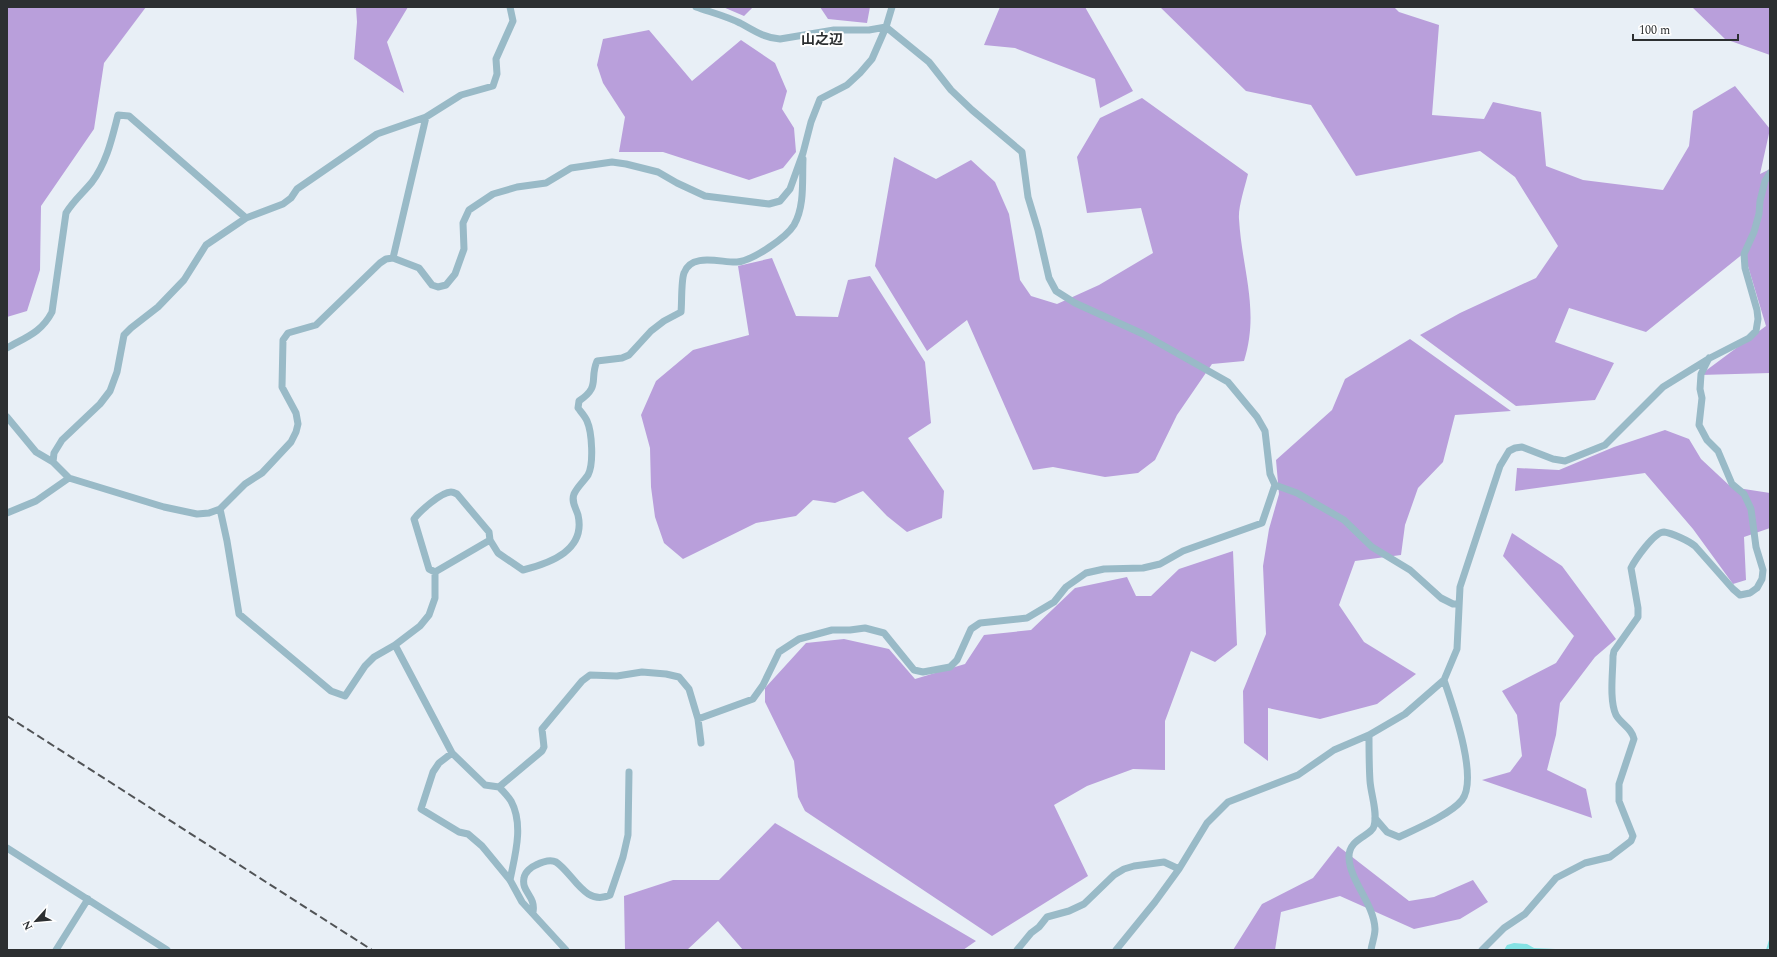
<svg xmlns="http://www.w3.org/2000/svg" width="1777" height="957" viewBox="0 0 1777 957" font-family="Spectral,'Noto Sans JP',serif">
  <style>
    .forest { fill: #b99fdb }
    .water { fill: #84e2e4 }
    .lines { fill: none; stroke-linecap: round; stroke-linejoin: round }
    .stream { stroke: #84e2e4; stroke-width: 2 }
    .minor { stroke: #99bac7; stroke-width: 7 }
    .rail { stroke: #505356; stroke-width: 2; stroke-dasharray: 8 4; stroke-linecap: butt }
    .labels { text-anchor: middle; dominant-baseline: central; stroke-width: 4; stroke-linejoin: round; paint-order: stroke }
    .quarter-label { font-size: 14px; font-weight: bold; fill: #2c2f31; stroke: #fff }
  </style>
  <rect width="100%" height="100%" fill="#e8eff6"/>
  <!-- forest -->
  <path class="forest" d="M7,7H146L104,63L94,129L41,206L40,270L27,311L7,317Z
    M356,7H408L387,42L404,93L354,59L357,22Z
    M723,7H753L744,16Z
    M820,7H870L867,23L828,19Z
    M1000,7H1085L1133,91L1100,108L1095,79L1015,48L984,45Z
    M1160,7H1394L1399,12L1439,25L1432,115L1484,119L1493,102L1541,112L1546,166L1583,180L1663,190L1689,146L1693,111L1735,86L1770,129L1760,174L1770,169V373L1700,375L1766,326L1744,253L1646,332L1569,308L1555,342L1614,363L1595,400L1516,406L1420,335L1460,313L1536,278L1558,246L1515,177L1480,151L1356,176L1311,105L1246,91Z
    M1692,7H1770V55L1725,39Z
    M649,30L692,81L741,40L775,63L787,91L782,109L794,128L796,152L783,168L749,180L663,152H619L625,117L603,83L597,65L603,39Z
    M1142,98L1248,174C1245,187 1238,207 1239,219C1242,270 1260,310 1244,361L1212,364L1177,415L1155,460L1138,473L1105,477L1053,467L1033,470L967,320L927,351L875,266L894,157L936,179L971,160L995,182L1009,214L1020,280L1031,296L1057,304L1099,285L1153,253L1141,208L1087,213L1077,157L1100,118Z
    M772,258L796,316L838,317L848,280L870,276L925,362L931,423L908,438L944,491L942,518L907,532L887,516L863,491L835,503L813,500L796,516L756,523L683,559L664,543L655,517L651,487L650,448L641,415L656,381L693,350L749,335L738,266Z
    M1410,339L1511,411L1455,415L1443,462L1418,488L1405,525L1401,555L1355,561L1339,605L1364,642L1416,674L1377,704L1320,719L1268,708V761L1244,743L1243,691L1266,634L1263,566L1269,529L1279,494L1276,460L1332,410L1345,379Z
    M1665,430L1689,439L1701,459L1731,487L1770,493V528L1744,537L1746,580L1733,584L1693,529L1645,473L1515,491L1517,468L1559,470L1614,447Z
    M1512,533L1562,566L1616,639L1595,657L1560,703L1556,735L1547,770L1586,789L1592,818L1482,780L1510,772L1522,756L1517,715L1502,691L1556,663L1574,636L1503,556Z
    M1233,551L1237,645L1215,662L1191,651L1165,721V770L1133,769L1087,786L1054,805L1088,876L992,936L805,811L798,797L794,761L765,702V688L806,643L844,639L889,649L915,679L965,664L984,635L1031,630L1075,588L1127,577L1136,596H1151L1179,569Z
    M775,823L976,941L963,950H743L718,921L687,950H625L624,896L673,880H719Z
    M1338,846L1409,901L1434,897L1473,880L1488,902L1460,919L1414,929L1340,896L1281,912L1275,950H1233L1262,904L1313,878Z"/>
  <!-- water -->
  <path class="water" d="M1514,943L1527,944L1534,948L1577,950H1504L1507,945Z"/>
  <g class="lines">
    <!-- stream -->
    <path class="stream" d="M1767,950L1770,940"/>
    <!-- minor -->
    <path class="minor" d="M696,7C710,12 726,16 740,23C753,30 764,38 780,39L834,30H869L886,27
      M886,27L929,62L951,90L972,110L1022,152L1028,197L1038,230L1049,278L1056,291L1075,303L1143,334L1228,382L1257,417L1265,431L1270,474L1275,485L1297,493L1344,520L1372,547L1410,570L1441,598L1453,604H1459
      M393,258L426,117
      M7,348C26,337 41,333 52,312L66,213C73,201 83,193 92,182C107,162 112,138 118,115L129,116L246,218
      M7,417L36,452L53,462L69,478L36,501L7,513
      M53,462L54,453L62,440L100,404L110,391L117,372L124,335L131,328L158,307L184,280L206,245L246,218L283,204L291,198L297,189L377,134L426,117L461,95L493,86L497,74L496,59L513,21L510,7
      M69,478L164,507L197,514L209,513L220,509L245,484L262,473L291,442L296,432L298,424L296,413L282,387L283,340L288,333L316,325L380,263L386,259L393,258L419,268L432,285L438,287L446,285L455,274L464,249L463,223L469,210L493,194L517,187L546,183L571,168L612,162L626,164L658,172L677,183L705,196L769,204L780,201L790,189L803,153L811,122L820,99L847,85L860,73L872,59L886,27L892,7
      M220,509L227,541L239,614L331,691L345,696L365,666L374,657L395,645L420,626L429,615L435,598V572L490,540L498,553L523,570C551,563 586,550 578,515C576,508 571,502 574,494C577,487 584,481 588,475C594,464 592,432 587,421C585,416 581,412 578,408L579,401C601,386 589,380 597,361L622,358L629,355L651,331L664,321L681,312C682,303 681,281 684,273C691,252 722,263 737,262C752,261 786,238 794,225C805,206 802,180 803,159
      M435,572L429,569L414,519C419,512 441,492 451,492C452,492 455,493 457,494L489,532L490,540
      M395,645L452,753L485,785L499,787C503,791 508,796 511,801C524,825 515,855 510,880
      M698,719L701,743
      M1369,735C1369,750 1369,766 1370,781C1371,795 1378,813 1374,826C1372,836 1348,838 1349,858C1350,881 1374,904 1375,929C1375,936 1372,943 1371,950
      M452,753L439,763L433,772L421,809L459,832L468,834L482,846L510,880L522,902L566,950
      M499,787L542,751L544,747L542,729L582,681L590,675L617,676L642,672L666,674L679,677L689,689L698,719L753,699L763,685L779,652L799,639L832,630H850L865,628L884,633L914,670L923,672L950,667L957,660L971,629L980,623L1027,618L1054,602L1066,587L1086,573L1104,569L1143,568L1160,564L1183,551L1262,523L1275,485
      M1375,818L1387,832L1399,837C1416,829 1451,814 1462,800C1479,778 1452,704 1444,680
      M7,848L167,950
      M533,912C536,896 521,892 524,878C525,872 531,867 536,865C542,862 550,859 556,862C573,873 585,907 610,895L623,857L628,835L629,772
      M56,950L88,899
      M1017,950L1031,933L1039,927L1047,917L1069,911L1084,904L1114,875L1124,869L1134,866L1164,862L1179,869
      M1116,950L1155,902L1179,869L1207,823L1228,802L1298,775L1334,750L1369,735L1405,714L1444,680L1457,649L1460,587L1500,466L1509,451L1515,448L1522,447L1553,459L1565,461L1605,445L1663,387L1710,358L1749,338L1756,331L1758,319L1757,310L1745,268L1744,254L1754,232L1759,214L1760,201L1765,181L1770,173
      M1482,950L1504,928L1525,914L1556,878L1585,863L1610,857L1631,841L1633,836L1619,801V784L1634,739C1632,728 1621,724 1616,715C1609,700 1613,672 1613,656L1614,651L1638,617V608L1631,568C1635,560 1654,532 1664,532C1672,533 1689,541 1695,546L1733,589L1740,595L1750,593L1757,588L1762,579L1763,570L1756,547L1751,509L1744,494L1732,484L1718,451L1707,440L1699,425L1702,398L1700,389L1701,374L1709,358"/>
    <!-- rail -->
    <path class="rail" d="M7,716L372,950"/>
  </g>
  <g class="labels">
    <!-- quarter labels -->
    <g class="quarter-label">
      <text x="822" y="39">山之辺</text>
    </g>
  </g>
  <!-- border -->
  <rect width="1777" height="957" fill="none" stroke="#2c2f31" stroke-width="16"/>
  <!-- north arrow -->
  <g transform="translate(36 921) rotate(243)" stroke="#ffffff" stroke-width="3" paint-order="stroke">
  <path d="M0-3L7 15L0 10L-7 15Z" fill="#2c2f31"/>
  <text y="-6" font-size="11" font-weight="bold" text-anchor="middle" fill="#2c2f31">N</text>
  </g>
  <!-- scale -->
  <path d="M1633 34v6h105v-6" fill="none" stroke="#2c2f31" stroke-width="2"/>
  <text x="1639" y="34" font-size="12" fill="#2c2f31" stroke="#ffffff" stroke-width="3" paint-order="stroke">100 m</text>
</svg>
